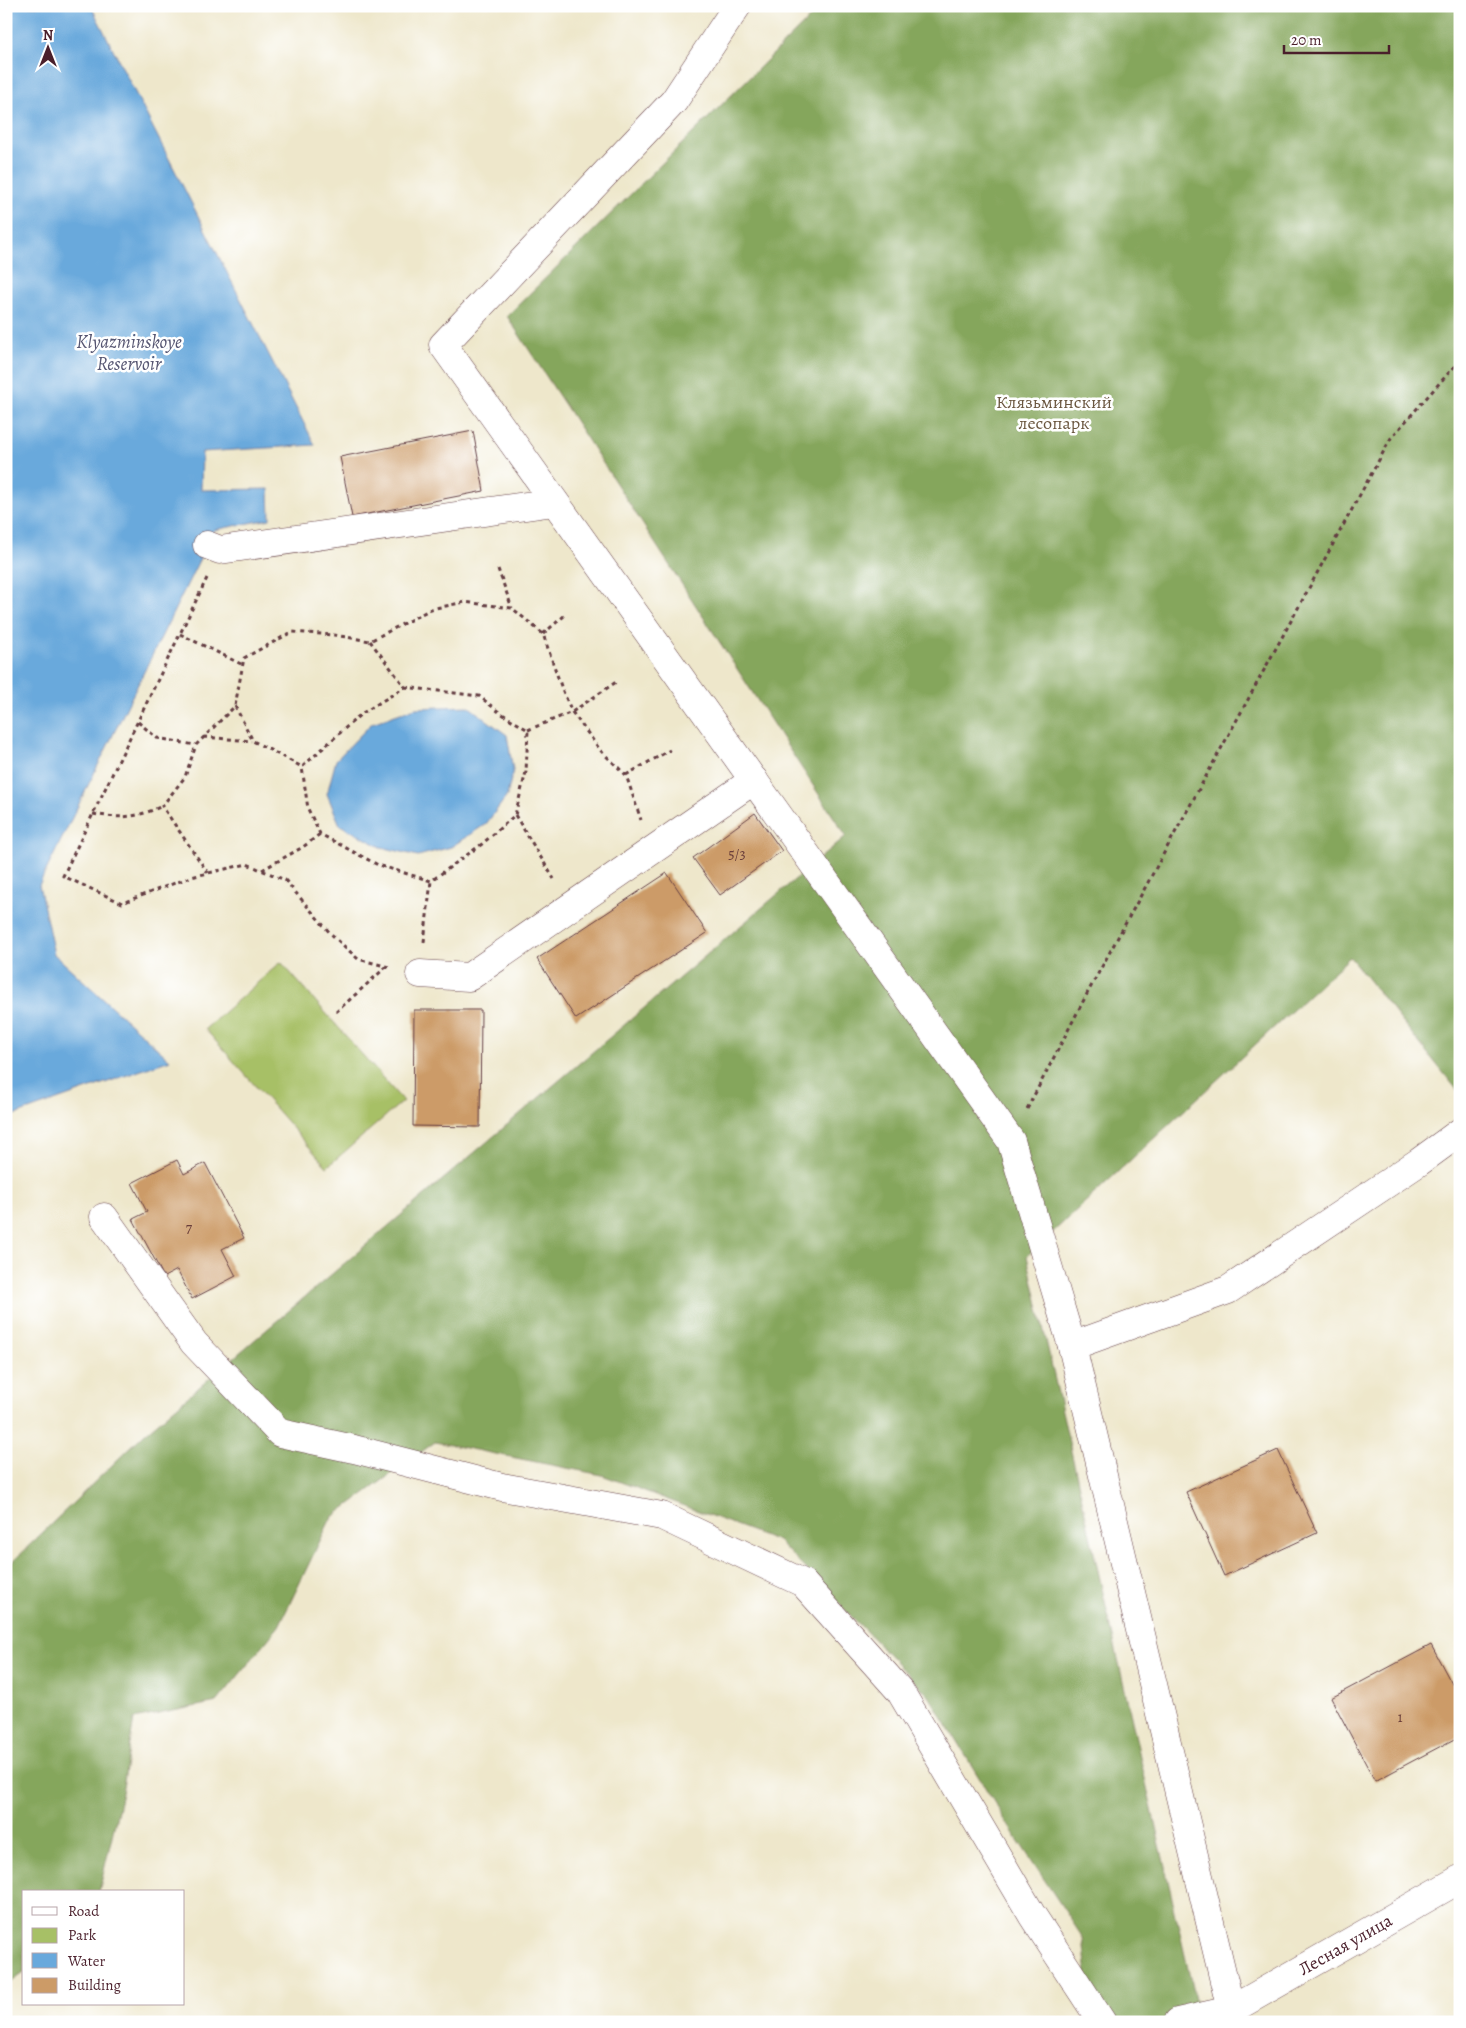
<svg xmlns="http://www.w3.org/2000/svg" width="1466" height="2028" viewBox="0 0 1466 2028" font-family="Alegreya,serif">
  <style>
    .green { fill: #a7c066; stroke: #787048 }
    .forest { fill: #85a65b; stroke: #686243 }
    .water { fill: #69a9dc; stroke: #5a6484 }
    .building { fill: #cc9b67 }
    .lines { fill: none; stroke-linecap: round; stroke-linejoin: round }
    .minor-casing { stroke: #633d43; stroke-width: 29 }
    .path { stroke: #633d43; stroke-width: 3; stroke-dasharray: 4 4; stroke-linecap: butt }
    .minor { stroke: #fff; stroke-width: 28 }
    .labels { text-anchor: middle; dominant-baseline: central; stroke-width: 5; stroke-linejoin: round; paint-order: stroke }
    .number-label { font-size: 15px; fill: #6a3e3a }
    .park-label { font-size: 18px; fill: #6b5740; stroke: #fff }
    .street-label { font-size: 18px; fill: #4a1f2b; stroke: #fff }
    .water-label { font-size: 19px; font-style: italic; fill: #565672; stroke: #fff }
  </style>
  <rect width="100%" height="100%" fill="#fff"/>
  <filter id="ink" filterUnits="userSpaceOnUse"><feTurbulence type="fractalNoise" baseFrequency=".02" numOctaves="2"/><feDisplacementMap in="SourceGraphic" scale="10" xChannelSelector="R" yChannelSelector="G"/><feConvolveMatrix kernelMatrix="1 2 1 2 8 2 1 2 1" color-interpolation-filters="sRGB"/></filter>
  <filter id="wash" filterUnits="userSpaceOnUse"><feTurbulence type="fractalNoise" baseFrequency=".0096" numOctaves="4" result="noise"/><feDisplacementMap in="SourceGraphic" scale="20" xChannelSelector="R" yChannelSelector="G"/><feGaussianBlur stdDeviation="1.12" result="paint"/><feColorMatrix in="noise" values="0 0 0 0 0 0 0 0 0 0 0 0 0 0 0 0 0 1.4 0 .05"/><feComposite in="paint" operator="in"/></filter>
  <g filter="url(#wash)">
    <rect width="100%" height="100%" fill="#eee7cb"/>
    <!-- green -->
    <path class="green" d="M281,962L403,1101L327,1167L205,1029Z"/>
    <!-- forest -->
    <path class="forest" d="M822,6H1460V1090L1458,1091L1350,957L1027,1256L1200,2022H1092L1083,1938L1010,1828L929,1696L778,1541L602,1475L435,1442L331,1518L279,1626L217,1702L134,1719L122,1793L99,1892H24V1973L10,1983H6V1568L143,1435L846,836L507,316Z"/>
    <!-- water -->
    <path class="water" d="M6,6H91L315,445L202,452L201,490L269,489L270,519L214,530L39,885L54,954L170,1060L6,1118Z
      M468,706L507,735L513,770L507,796L486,824L451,847L418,856L381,847L340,825L327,794L336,760L372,723L415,708Z"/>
    <g id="blocks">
      <!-- building -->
      <path class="building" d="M473,431L484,491L352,517L340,457Z
        M755,813L782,851L720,895L693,858Z
        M667,873L707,933L576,1019L537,959Z
        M414,1010H481L480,1127L413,1126Z
        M177,1160L184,1174L205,1163L244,1238L222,1249L236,1276L192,1299L177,1270L164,1277L133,1219L147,1212L132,1183Z
        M1278,1450L1317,1533L1224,1576L1186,1492Z
        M1431,1645L1460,1699V1736L1375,1781L1331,1698Z"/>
    </g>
  </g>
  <g filter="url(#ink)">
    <use href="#blocks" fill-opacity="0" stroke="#633d43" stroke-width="1"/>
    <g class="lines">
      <!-- minor casing -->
      <g class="minor-casing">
        <g id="minor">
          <path d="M737,6L674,101L443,345L1011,1141L1072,1346L1231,2010"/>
          <path d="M207,545L220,550L554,502"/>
          <path d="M420,974L469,977L754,780"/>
          <path d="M104,1217L194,1343L280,1433L354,1449L502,1487L662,1516L803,1583L900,1691L1032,1915L1102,2022"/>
          <path d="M1072,1346L1228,1290L1419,1162L1460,1132"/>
          <path id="s1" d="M1178,2022L1231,2010L1460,1879"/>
        </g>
      </g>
      <!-- path -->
      <path class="path" d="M498,569L512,608
        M207,578L63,876L122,903L191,877L247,864L285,880L330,933L358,959L389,967
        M180,634L243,665
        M543,634L564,616
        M370,641L405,687
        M405,687L479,696L499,712L528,730L526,772L515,815L482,844L431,881L378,865L320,834L308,809L302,767L361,714Z
        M235,706L253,741L302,767
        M138,722L157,738L195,745
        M528,730L572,712L616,682
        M204,737L252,741
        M626,775L670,750
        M93,814C122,819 136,818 162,806
        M515,815L554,879
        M262,870L303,847L320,834
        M208,873L162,806L185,777L196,745L235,706L244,658L292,632L334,635L370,641L431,609L465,602L512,608L543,634L562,689L572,712L601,751L626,775L641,820
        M424,942L431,881
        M336,1012L386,967
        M1027,1109L1088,992L1391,438L1460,360"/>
      <!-- minor -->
      <use href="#minor" class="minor"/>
    </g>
  </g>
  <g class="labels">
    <!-- number labels -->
    <g class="number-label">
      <text x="737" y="854">5/3</text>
      <text x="189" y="1228">7</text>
      <text x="1400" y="1717">1</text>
    </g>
    <!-- park labels -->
    <g class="park-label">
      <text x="1054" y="402">Клязьминский<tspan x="1054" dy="21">лесопарк</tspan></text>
    </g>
    <!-- street labels -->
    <g class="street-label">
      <text stroke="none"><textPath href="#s1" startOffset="186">Лесная улица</textPath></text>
    </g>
    <!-- water labels -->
    <g class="water-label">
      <text x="129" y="342">Klyazminskoye<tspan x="129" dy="22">Reservoir</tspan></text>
    </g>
  </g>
  <!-- margin -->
  <rect width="1466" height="2028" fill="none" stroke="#fff" stroke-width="25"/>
  <!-- legend -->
  <rect x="22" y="1890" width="162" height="115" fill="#ffffff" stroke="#b7a5aa"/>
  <rect x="32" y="1907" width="25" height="8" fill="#ffffff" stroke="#b7a5aa"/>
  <text x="68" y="1916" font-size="15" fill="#4a1f2b">Road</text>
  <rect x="32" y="1928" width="25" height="15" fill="#a7c066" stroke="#b7a5aa"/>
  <text x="68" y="1940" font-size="15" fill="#4a1f2b">Park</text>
  <rect x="32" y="1953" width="25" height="15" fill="#69a9dc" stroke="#b7a5aa"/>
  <text x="68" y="1966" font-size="15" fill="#4a1f2b">Water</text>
  <rect x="32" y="1978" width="25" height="15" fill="#cc9b67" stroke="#b7a5aa"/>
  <text x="68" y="1990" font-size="15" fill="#4a1f2b">Building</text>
  <!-- north arrow -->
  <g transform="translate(48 48)" stroke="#ffffff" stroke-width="4" paint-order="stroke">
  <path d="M0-4L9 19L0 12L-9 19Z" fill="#4a1f2b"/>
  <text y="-8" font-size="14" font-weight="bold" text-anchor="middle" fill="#4a1f2b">N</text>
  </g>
  <!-- scale -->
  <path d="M1284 45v8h105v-8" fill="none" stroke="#4a1f2b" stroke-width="2.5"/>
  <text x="1291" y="45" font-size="15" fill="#4a1f2b" stroke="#ffffff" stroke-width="4" paint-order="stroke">20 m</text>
</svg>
